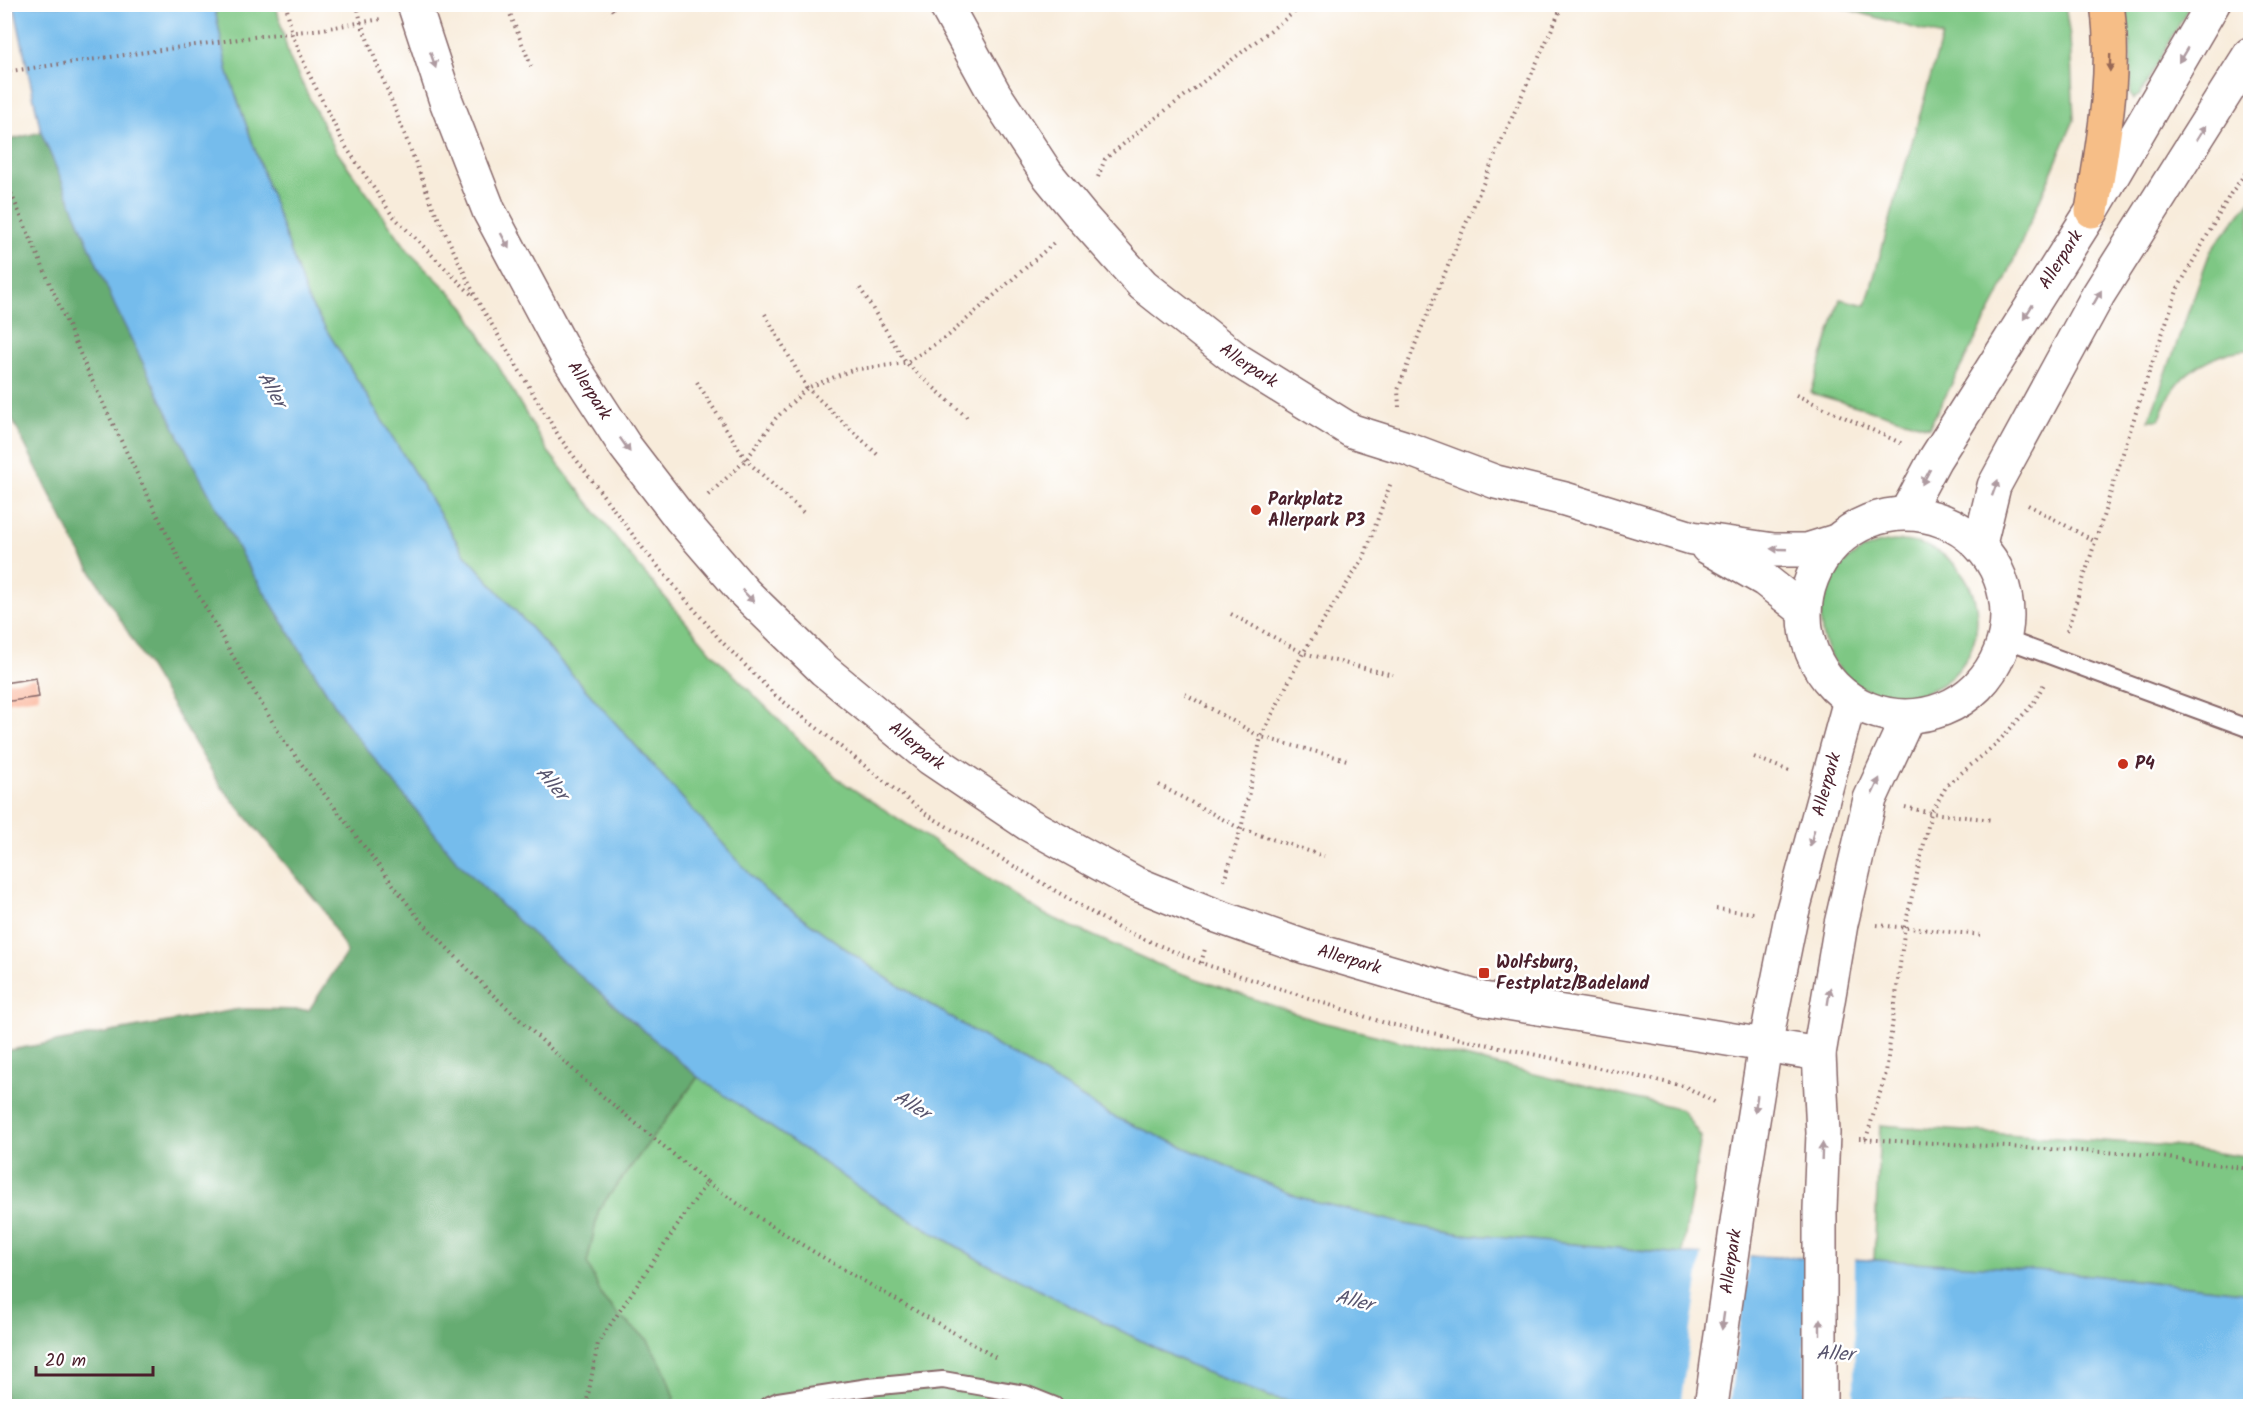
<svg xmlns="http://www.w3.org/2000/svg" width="2255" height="1411" viewBox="0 0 2255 1411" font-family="Kalam,sans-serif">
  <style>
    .green { fill: #7ec784; stroke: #647358; stroke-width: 1.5 }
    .forest { fill: #66ac72; stroke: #58664e; stroke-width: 1.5 }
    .water { fill: #74bcec; stroke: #5f6e8c; stroke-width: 1.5 }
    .pier { fill: #f8ecdb }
    .building { fill: #faa98a }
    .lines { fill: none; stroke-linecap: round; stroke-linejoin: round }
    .lane-casing { stroke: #876769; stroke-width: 20 }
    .street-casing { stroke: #876769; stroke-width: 36 }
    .primary-casing { stroke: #876769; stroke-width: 36 }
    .path { stroke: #876769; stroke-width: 4; stroke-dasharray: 1.5 4.5; stroke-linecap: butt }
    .lane { stroke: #fff; stroke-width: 16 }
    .street { stroke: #fff; stroke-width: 33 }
    .primary { stroke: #f6be87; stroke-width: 33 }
    .oneway { fill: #ae9aa0 }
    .oneway2 { fill: #976754 }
    .poi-dot { fill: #c8321e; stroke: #fff; stroke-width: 2 }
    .labels { text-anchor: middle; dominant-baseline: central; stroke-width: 5; stroke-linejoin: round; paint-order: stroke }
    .street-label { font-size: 18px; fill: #4a1f2b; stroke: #fff }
    .poi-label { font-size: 18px; font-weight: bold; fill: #4a1f2b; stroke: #fff; text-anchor: start }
    .water-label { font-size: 20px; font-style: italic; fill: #59566f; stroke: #fff }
  </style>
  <rect width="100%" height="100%" fill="#fff"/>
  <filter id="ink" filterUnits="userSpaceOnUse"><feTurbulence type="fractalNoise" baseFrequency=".0167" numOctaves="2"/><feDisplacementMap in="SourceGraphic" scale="12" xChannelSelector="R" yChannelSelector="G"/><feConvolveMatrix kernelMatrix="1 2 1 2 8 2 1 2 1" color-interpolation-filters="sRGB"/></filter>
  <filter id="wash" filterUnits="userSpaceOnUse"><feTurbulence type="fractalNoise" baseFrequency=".008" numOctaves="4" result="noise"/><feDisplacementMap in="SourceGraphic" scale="24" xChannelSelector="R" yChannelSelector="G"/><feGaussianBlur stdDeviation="1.35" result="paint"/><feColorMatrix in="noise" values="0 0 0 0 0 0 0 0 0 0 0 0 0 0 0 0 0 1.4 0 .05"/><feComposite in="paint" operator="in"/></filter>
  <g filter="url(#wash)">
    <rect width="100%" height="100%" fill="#f8ecdb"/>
    <!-- green -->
    <path class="green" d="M214,5H276L289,57L335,149L410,253L463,305L547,450L636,563L712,653L839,780L1044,914L1166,968L1317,1021L1682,1110L1701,1137L1682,1254L1462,1234L1404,1224L1298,1197L1110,1115L885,977L764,890L463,552L308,300L228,73Z
      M1832,5H2065L2070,38L2074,120L1998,297L1929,427L1811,393L1840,299L1866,305L1942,36Z
      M2125,5H2190L2140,95L2133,99L2130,94C2132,64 2130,34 2125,5Z
      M2250,201V350C2226,349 2190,366 2176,386C2169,395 2164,409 2159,420H2149L2210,252Z
      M1821 619a78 78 0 1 1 156 0a78 78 0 1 1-156 0Z
      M698,1077L881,1202L987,1264L1200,1370L1271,1397L1314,1406H671L674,1398L647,1339L620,1317L603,1298L587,1263L599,1209Z
      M1880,1125L2172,1146L2250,1158V1293L2081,1274L1874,1260Z"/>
    <!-- forest -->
    <path class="forest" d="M41,132L115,306L191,460L245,561L346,723L457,861L510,914L564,962L698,1077L599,1209L587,1263L603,1298L620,1317L647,1339L665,1371L674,1398L671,1406H5V1051L240,1009L309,1010L347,952L323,909L220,785L77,548L5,405V141Z"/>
    <!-- water -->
    <path class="water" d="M14,5H214L228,73L308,300L463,552L764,890L885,977L1110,1115L1298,1197L1404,1224L1462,1234L1682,1254L1874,1260L2000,1267L2081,1274L2250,1293V1406H1314L1271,1397L1200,1370L987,1264L881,1202L698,1077L564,962L510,914L457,861L346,723L245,561L191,460L115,306L41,132Z"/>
    <!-- pier -->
    <path class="pier" d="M1702,1252L1750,1253L1729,1406H1680Z
      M1806,1255L1855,1257L1854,1406H1805Z"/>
    <g id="blocks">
      <!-- building -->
      <path class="building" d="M36,678L39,697L4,702V683Z"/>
    </g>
  </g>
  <g filter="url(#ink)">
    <use href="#blocks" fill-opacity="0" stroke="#876769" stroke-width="1.5"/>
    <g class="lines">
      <!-- lane casing -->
      <g class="lane-casing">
        <path id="lane" d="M2005,639L2250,729
          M767,1406L778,1401L869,1387L943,1380L1025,1394L1055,1406"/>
      </g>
      <!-- street casing -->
      <g class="street-casing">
        <g id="street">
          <path id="s1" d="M414,4L446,101L489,211L566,355L625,446L681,519L745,593L824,670L930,758L1028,824L1135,883L1214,915L1305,947L1483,999L1819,1054"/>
          <path id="s2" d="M945,4L994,93L1047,174L1083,218L1143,285L1239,361L1352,431L1403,447L1496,482L1565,499L1692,538L1774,550H1807L1836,541"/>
          <path id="s3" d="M1906,513L1935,459L2092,211L2213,4"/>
          <circle cx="1906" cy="615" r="101"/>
          <path d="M1980,544L1994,486L2098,295L2250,54"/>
          <path d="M1707,547L1765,580L1804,611"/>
          <path id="s4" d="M1711,1406L1740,1201L1765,1046L1791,917L1850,700"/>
          <path d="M1820,1406V1209L1823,1133L1819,1054L1841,924L1870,799L1908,717"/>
        </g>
      </g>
      <!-- primary casing -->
      <g class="primary-casing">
        <path id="primary" d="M2092,211C2103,142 2117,74 2107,4"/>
      </g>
      <!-- path -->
      <path class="path" d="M286,4L292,34L307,70L344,144L392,215L474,297
        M357,4L361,23L433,207L477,300L560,438L645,551L721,641L775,695L926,814L1118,928L1201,963L1385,1023L1684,1086L1718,1104
        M506,4L532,68
        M609,4L613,11
        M4,72L260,36L323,29L381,19
        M4,177L88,372L140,480L186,573L234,658L284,741L420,920L491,993L594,1089L707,1182L598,1343L586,1406
        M1098,177L1105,159L1153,120L1305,4
        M860,288L906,363L970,420
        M765,314L807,388L879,456
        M697,382L746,460L806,515
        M1796,395L1903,444
        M1399,407L1398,390L1421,329L1497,151L1563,4
        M708,495L746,460L776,418L807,388L852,370L906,363L949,335L1056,241
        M2028,505L2096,542
        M1231,614L1303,653L1393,675
        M2067,631L2143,390L2178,288L2231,193L2250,167
        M1185,694L1261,737L1347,760
        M1754,757L1792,772
        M1159,785L1241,829L1324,856
        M1905,807L1931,813L1993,820
        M1224,881L1241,829L1261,737L1303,653L1364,557L1391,482
        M1716,909L1754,913
        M1877,925L1982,935
        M1201,963L1205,949
        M1859,1139L2139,1154L2250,1169
        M1866,1139L1886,1073L1905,926L1931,813L1947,785L1996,744L2033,704L2044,684
        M707,1182C799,1249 901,1300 998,1359"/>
      <!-- lane -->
      <use href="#lane" class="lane"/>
      <!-- street -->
      <use href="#street" class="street"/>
      <!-- primary -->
      <use href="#primary" class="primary"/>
    </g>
    <!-- one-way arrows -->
    <defs><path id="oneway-solid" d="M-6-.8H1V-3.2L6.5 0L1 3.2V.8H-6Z" transform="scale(1.5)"/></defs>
    <g class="oneway">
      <use href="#oneway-solid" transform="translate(2183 55) rotate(121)"/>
      <use href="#oneway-solid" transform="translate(433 60) rotate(71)"/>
      <use href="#oneway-solid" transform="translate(2201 133) rotate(-58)"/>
      <use href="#oneway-solid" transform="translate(505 241) rotate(62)"/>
      <use href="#oneway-solid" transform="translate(2097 298) rotate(-60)"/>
      <use href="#oneway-solid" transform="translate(2028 312) rotate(122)"/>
      <use href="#oneway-solid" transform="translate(625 445) rotate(55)"/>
      <use href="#oneway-solid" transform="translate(1926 477) rotate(118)"/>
      <use href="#oneway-solid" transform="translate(1995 488) rotate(-70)"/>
      <use href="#oneway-solid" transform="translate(1779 549) rotate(-178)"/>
      <use href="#oneway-solid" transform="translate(748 596) rotate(46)"/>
      <use href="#oneway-solid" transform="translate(1876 786) rotate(-65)"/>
      <use href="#oneway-solid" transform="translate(1812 838) rotate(105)"/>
      <use href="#oneway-solid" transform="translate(1829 996) rotate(-81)"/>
      <use href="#oneway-solid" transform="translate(1756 1104) rotate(99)"/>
      <use href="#oneway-solid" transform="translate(1822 1151) rotate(-88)"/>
      <use href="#oneway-solid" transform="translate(1723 1321) rotate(98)"/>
      <use href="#oneway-solid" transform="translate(1820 1327) rotate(-90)"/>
    </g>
    <use class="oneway2" href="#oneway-solid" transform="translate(2110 63) rotate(91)"/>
  </g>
  <!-- markers -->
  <g class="poi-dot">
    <circle cx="1256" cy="510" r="6"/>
    <circle cx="2123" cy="764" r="6"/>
    <rect x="1478" y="967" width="12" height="12" rx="3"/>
  </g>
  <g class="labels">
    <!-- street labels -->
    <g class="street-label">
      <text stroke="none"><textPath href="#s3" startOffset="297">Allerpark</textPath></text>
      <text stroke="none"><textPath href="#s2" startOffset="478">Allerpark</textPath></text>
      <text stroke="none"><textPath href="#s1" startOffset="426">Allerpark</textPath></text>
      <text stroke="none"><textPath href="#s1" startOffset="912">Allerpark</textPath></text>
      <text stroke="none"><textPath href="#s4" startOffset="633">Allerpark</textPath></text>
      <text stroke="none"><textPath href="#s1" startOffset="1398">Allerpark</textPath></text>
      <text stroke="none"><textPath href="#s4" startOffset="146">Allerpark</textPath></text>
    </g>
    <!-- poi labels -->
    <g class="poi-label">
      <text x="1268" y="500">Parkplatz<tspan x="1268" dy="21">Allerpark P3</tspan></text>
      <text x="2135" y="764">P4</text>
      <text x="1496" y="963">Wolfsburg,<tspan x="1496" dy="21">Festplatz/Badeland</tspan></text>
    </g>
    <!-- water labels -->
    <g class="water-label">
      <text transform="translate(271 390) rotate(60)">Aller</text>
      <text transform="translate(551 784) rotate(49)">Aller</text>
      <text transform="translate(911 1106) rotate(32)">Aller</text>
      <text transform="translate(1354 1302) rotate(14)">Aller</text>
      <text transform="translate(1835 1355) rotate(2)">Aller</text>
    </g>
  </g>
  <!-- margin -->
  <rect width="2255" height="1411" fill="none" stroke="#fff" stroke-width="24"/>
  <!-- scale -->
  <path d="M36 1366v9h117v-9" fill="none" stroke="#4a1f2b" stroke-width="3"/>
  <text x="45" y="1366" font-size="18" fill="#4a1f2b" stroke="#ffffff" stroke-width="4.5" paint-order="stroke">20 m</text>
</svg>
